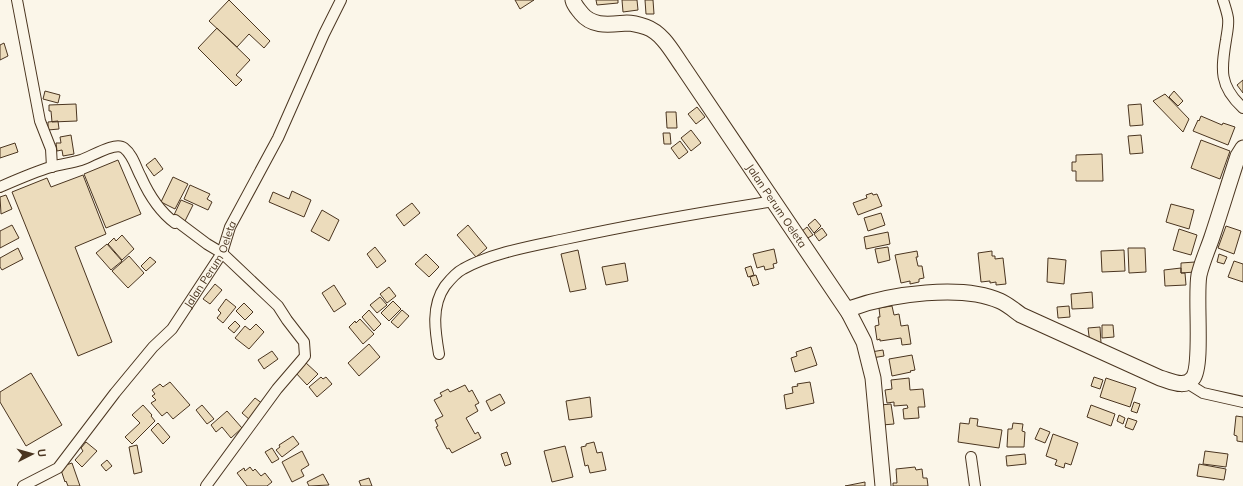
<svg xmlns="http://www.w3.org/2000/svg" width="1243" height="486" viewBox="0 0 1243 486" font-family="Mulish,sans-serif">
  <style>
    .building { fill: #ecdcbc; stroke: #4a3520 }
    .lines { fill: none; stroke-linecap: round; stroke-linejoin: round }
    .street-casing { stroke: #4a3520; stroke-width: 12 }
    .secondary-casing { stroke: #4a3520; stroke-width: 17 }
    .street { stroke: #fbf6e9; stroke-width: 10 }
    .secondary { stroke: #fbf6e9; stroke-width: 15 }
    .labels { text-anchor: middle; dominant-baseline: central; stroke-width: 3; stroke-linejoin: round; paint-order: stroke }
    .street-label { font-size: 11px; fill: #4a3520; stroke: #fbf6e9 }
  </style>
  <rect width="100%" height="100%" fill="#fbf6e9"/>
  <!-- building -->
  <path class="building" d="M229,0L270,41L264,48L249,34L237,47L209,21Z
    M515,0H534L520,9Z
    M596,0H618V3L597,5Z
    M622,0H637L638,10L623,12Z
    M645,0H653L654,14H646Z
    M217,28L250,60L236,75L242,80L236,86L198,48Z
    M4,43L8,56L0,60V45Z
    M1243,80V93L1237,85Z
    M45,91L60,95L58,103L43,99Z
    M1174,91L1183,101L1178,106L1169,97Z
    M1165,94L1189,119L1183,132L1153,101Z
    M76,104L77,121L52,122L51,111H49V105Z
    M1141,104L1143,125L1130,126L1128,105Z
    M697,107L705,117L696,124L688,114Z
    M666,112H676L677,128H667Z
    M1201,116L1222,125L1223,123L1235,127L1228,145L1193,131L1198,120L1199,121Z
    M58,121L59,129L48,130V122Z
    M691,130L701,143L691,151L681,138Z
    M663,133H670L671,144H664Z
    M71,135L74,154L63,156L62,150L57,151L56,143H61L60,137Z
    M1141,135L1143,153L1130,154L1128,136Z
    M1201,140L1230,151L1220,179L1191,168Z
    M680,141L688,152L679,159L671,148Z
    M15,143L18,152L0,158V148Z
    M1102,154L1103,181H1076V171H1072V162H1076V155Z
    M155,158L163,169L154,176L146,165Z
    M118,160L141,214L106,228L84,174Z
    M83,175L106,234L75,247L112,342L78,356L12,192L47,178L51,187Z
    M173,177L188,184L175,209L161,202Z
    M190,185L210,194L207,199L212,202L208,210L184,199Z
    M292,191L311,200L304,217L269,202L273,192L289,199Z
    M872,193L873,195L877,194L882,206L858,215L853,203L867,198L866,195Z
    M6,195L12,209L1,214L0,197Z
    M181,200L193,205L185,221L174,215Z
    M412,203L420,213L404,226L396,215Z
    M1171,204L1194,210L1189,229L1166,222Z
    M322,210L339,220L329,241L311,231Z
    M881,213L885,225L868,231L864,218Z
    M815,219L821,226L814,233L808,225Z
    M12,225L19,238L0,248V231Z
    M468,225L487,248L476,257L457,235Z
    M1226,226L1241,231L1234,254L1218,248Z
    M807,227L813,235L806,239L801,232Z
    M822,228L827,235L819,241L814,234Z
    M1179,229L1197,235L1191,255L1173,250Z
    M888,232L890,244L866,249L864,237Z
    M122,235L134,249L122,260L108,244L114,238L116,241Z
    M107,244L122,261L111,270L96,253Z
    M375,247L386,261L377,268L367,254Z
    M888,247L890,260L878,263L875,249Z
    M18,248L23,259L2,270L0,267V258Z
    M1128,248H1145L1146,272L1129,273Z
    M774,249L777,263L773,264L774,268L765,270L764,266L757,268L753,254Z
    M578,250L586,289L570,292L561,254Z
    M1124,250L1125,271L1102,272L1101,251Z
    M917,251L918,257H916L918,266H922L924,278L919,279V282L910,284V281L901,283L895,255Z
    M992,251V256H995V259L1003,258L1006,284L996,285V282L990,283V281L981,282L978,253Z
    M426,254L439,267L429,277L415,264Z
    M1219,254L1227,257L1224,264L1217,262Z
    M129,256L144,273L128,288L112,271Z
    M150,257L156,262L146,271L141,266Z
    M1048,258L1066,260L1064,284L1047,282Z
    M1234,261L1243,264V282L1228,277Z
    M1195,262V272L1181,273V263Z
    M625,263L628,281L606,285L602,267Z
    M751,266L754,275L748,277L745,268Z
    M1181,268V273H1185L1186,285L1165,286L1164,270Z
    M756,275L759,284L753,286L750,277Z
    M215,284L222,290L210,304L203,299Z
    M334,285L346,304L334,312L322,293Z
    M389,287L396,296L387,303L380,294Z
    M1092,292L1093,308L1072,309L1071,294Z
    M380,297L387,305L377,313L370,305Z
    M226,299L236,307L223,323L217,318L221,313L218,310Z
    M393,301L401,309L389,321L381,313Z
    M244,303L253,312L245,320L236,311Z
    M892,306L894,315L899,314L901,326L908,325L911,344L902,345L901,338L880,341V339L877,340L875,326L879,325L878,317H880L879,308Z
    M1069,306L1070,317L1058,318L1057,307Z
    M369,310L381,324L374,331L362,317Z
    M402,310L409,316L398,328L391,322Z
    M360,319L374,334L363,344L349,327L355,321L356,323Z
    M235,321L240,326L234,333L228,328Z
    M256,324L264,332L249,349L235,338L245,326L250,330Z
    M1102,325H1113L1114,337L1102,338Z
    M1100,327L1101,343L1090,344L1088,328Z
    M369,344L380,357L359,376L348,363Z
    M811,347L817,365L795,372L791,358L797,356L796,352Z
    M883,350L884,356L872,358L871,352Z
    M272,351L278,359L264,369L258,360Z
    M912,355L915,370L910,371L911,372L892,376L889,359Z
    M305,362L318,374L307,385L295,372Z
    M31,373L62,425L26,446L0,402V392Z
    M321,377L323,379L326,377L332,384L317,397L309,387Z
    M1094,377L1103,380L1100,389L1091,386Z
    M909,378L910,390L923,389L925,407H918L919,418L904,419L903,409L908,408L907,405L894,406V402L887,403L885,390L892,389L891,380Z
    M1106,378L1136,388L1130,407L1100,397Z
    M170,382L190,405L173,419L167,412L162,416L151,403L156,400L152,396L155,394L152,390L160,384L163,387Z
    M810,382L814,403L786,409L784,395L793,393L792,387L798,386L797,384Z
    M465,385L469,392L472,390L479,403L475,405L478,411L466,418L475,434L478,432L481,438L452,453L449,448L447,449L436,427L438,426L435,420L443,416L434,400L442,396L440,393L448,389L450,392Z
    M500,394L505,403L491,411L486,401Z
    M590,397L592,417L569,420L566,401Z
    M255,398L263,404L250,420L242,413Z
    M1134,402L1140,404L1137,413L1131,411Z
    M891,404L894,424L882,425L880,405Z
    M143,405L152,415L151,416L155,421L132,444L125,437L140,423L132,415Z
    M202,405L214,419L207,424L196,410Z
    M1091,405L1115,414L1111,426L1087,417Z
    M227,411L242,428L231,438L222,427L216,432L211,425Z
    M1119,415L1125,418L1123,424L1117,421Z
    M1236,416L1243,417V442L1237,441V436L1234,435Z
    M970,418L978,419L977,426L1002,430L999,448L958,442L960,423L969,424Z
    M1128,418L1137,421L1133,430L1125,427Z
    M158,423L170,437L163,444L151,430Z
    M1013,423L1023,424L1022,431L1025,432L1024,447H1007L1008,429H1012Z
    M1040,428L1050,432L1045,443L1035,439Z
    M1053,434L1078,443L1071,465L1065,463L1064,468L1055,465L1057,460L1046,456Z
    M293,436L299,444L282,457L276,450L280,447L279,445Z
    M86,442L97,451L82,467L75,460L83,451L81,448Z
    M594,442L597,453L602,452L606,470L590,473L588,465L585,466L581,447L586,446V444Z
    M137,445L142,472L134,474L129,447Z
    M565,446L573,477L552,482L544,451Z
    M272,448L279,459L272,463L265,452Z
    M302,451L309,465L301,470L304,476L292,482L282,462Z
    M1205,451L1228,454L1226,467L1203,464Z
    M507,452L511,464L505,466L501,454Z
    M1025,454L1026,464L1007,466L1006,456Z
    M107,460L112,466L106,471L101,465Z
    M72,463L80,486H68L66,481L65,482L61,470L64,469L63,466Z
    M1199,464L1226,469L1224,480L1197,476Z
    M250,467L253,471L255,469L261,476L265,473L272,482L267,486H247L237,473L244,468L245,471Z
    M915,467L916,470L922,469L923,478H927L928,486H893V483H897L896,469Z
    M323,474L329,485L309,486L307,482Z
    M369,478L372,486H361L359,481Z
    M865,482V486H845Z"/>
  <g class="lines">
    <!-- street casing -->
    <g class="street-casing">
      <g id="street">
        <path d="M17,0L40,121L51,149L52,167"/>
        <path d="M1223,0C1225,6 1227,12 1228,18C1229,25 1227,33 1226,40C1221,70 1219,86 1243,108"/>
        <path d="M0,187C16,180 34,172 51,167C61,164 72,163 81,160C91,157 115,141 124,148C133,155 136,168 141,177C149,195 159,211 175,223V220L207,244L222,253L278,306L287,320L304,342L305,356L301,361L277,389L206,486"/>
        <path d="M439,354C435,331 431,306 445,286C449,281 457,272 463,269C491,253 532,246 565,239C634,224 704,212 774,201"/>
        <path d="M1187,383L1203,393L1243,402"/>
        <path d="M971,457L975,486"/>
        <path id="s1" d="M23,486L58,468L115,393L153,347L172,329L222,253L230,227L278,138L324,34L341,0"/>
      </g>
    </g>
    <!-- secondary casing -->
    <g class="secondary-casing">
      <g id="secondary">
        <path id="s2" d="M573,0C574,5 578,9 581,13C593,28 611,24 627,23C633,23 640,25 646,27C663,33 673,53 683,67L849,313L864,342L873,378L883,486"/>
        <path d="M849,313L852,308C890,294 962,284 1000,301C1007,304 1014,310 1021,315L1160,378C1171,381 1185,389 1193,378C1203,365 1195,295 1199,275C1202,262 1208,249 1212,237C1221,210 1229,183 1238,156L1243,148"/>
      </g>
    </g>
    <!-- street -->
    <use href="#street" class="street"/>
    <!-- secondary -->
    <use href="#secondary" class="secondary"/>
  </g>
  <g class="labels">
    <!-- street labels -->
    <g class="street-label">
      <text stroke="none"><textPath href="#s2" startOffset="307">Jalan Perum Oeleta</textPath></text>
      <text stroke="none"><textPath href="#s1" startOffset="295">Jalan Perum Oeleta</textPath></text>
    </g>
  </g>
  <!-- north arrow -->
  <g transform="translate(32 454) rotate(84)" stroke="#fbf6e9" stroke-width="3" paint-order="stroke">
  <path d="M0-3L7 15L0 10L-7 15Z" fill="#4a3520"/>
  <text y="-6" font-size="11" font-weight="bold" text-anchor="middle" fill="#4a3520">U</text>
  </g>
</svg>
